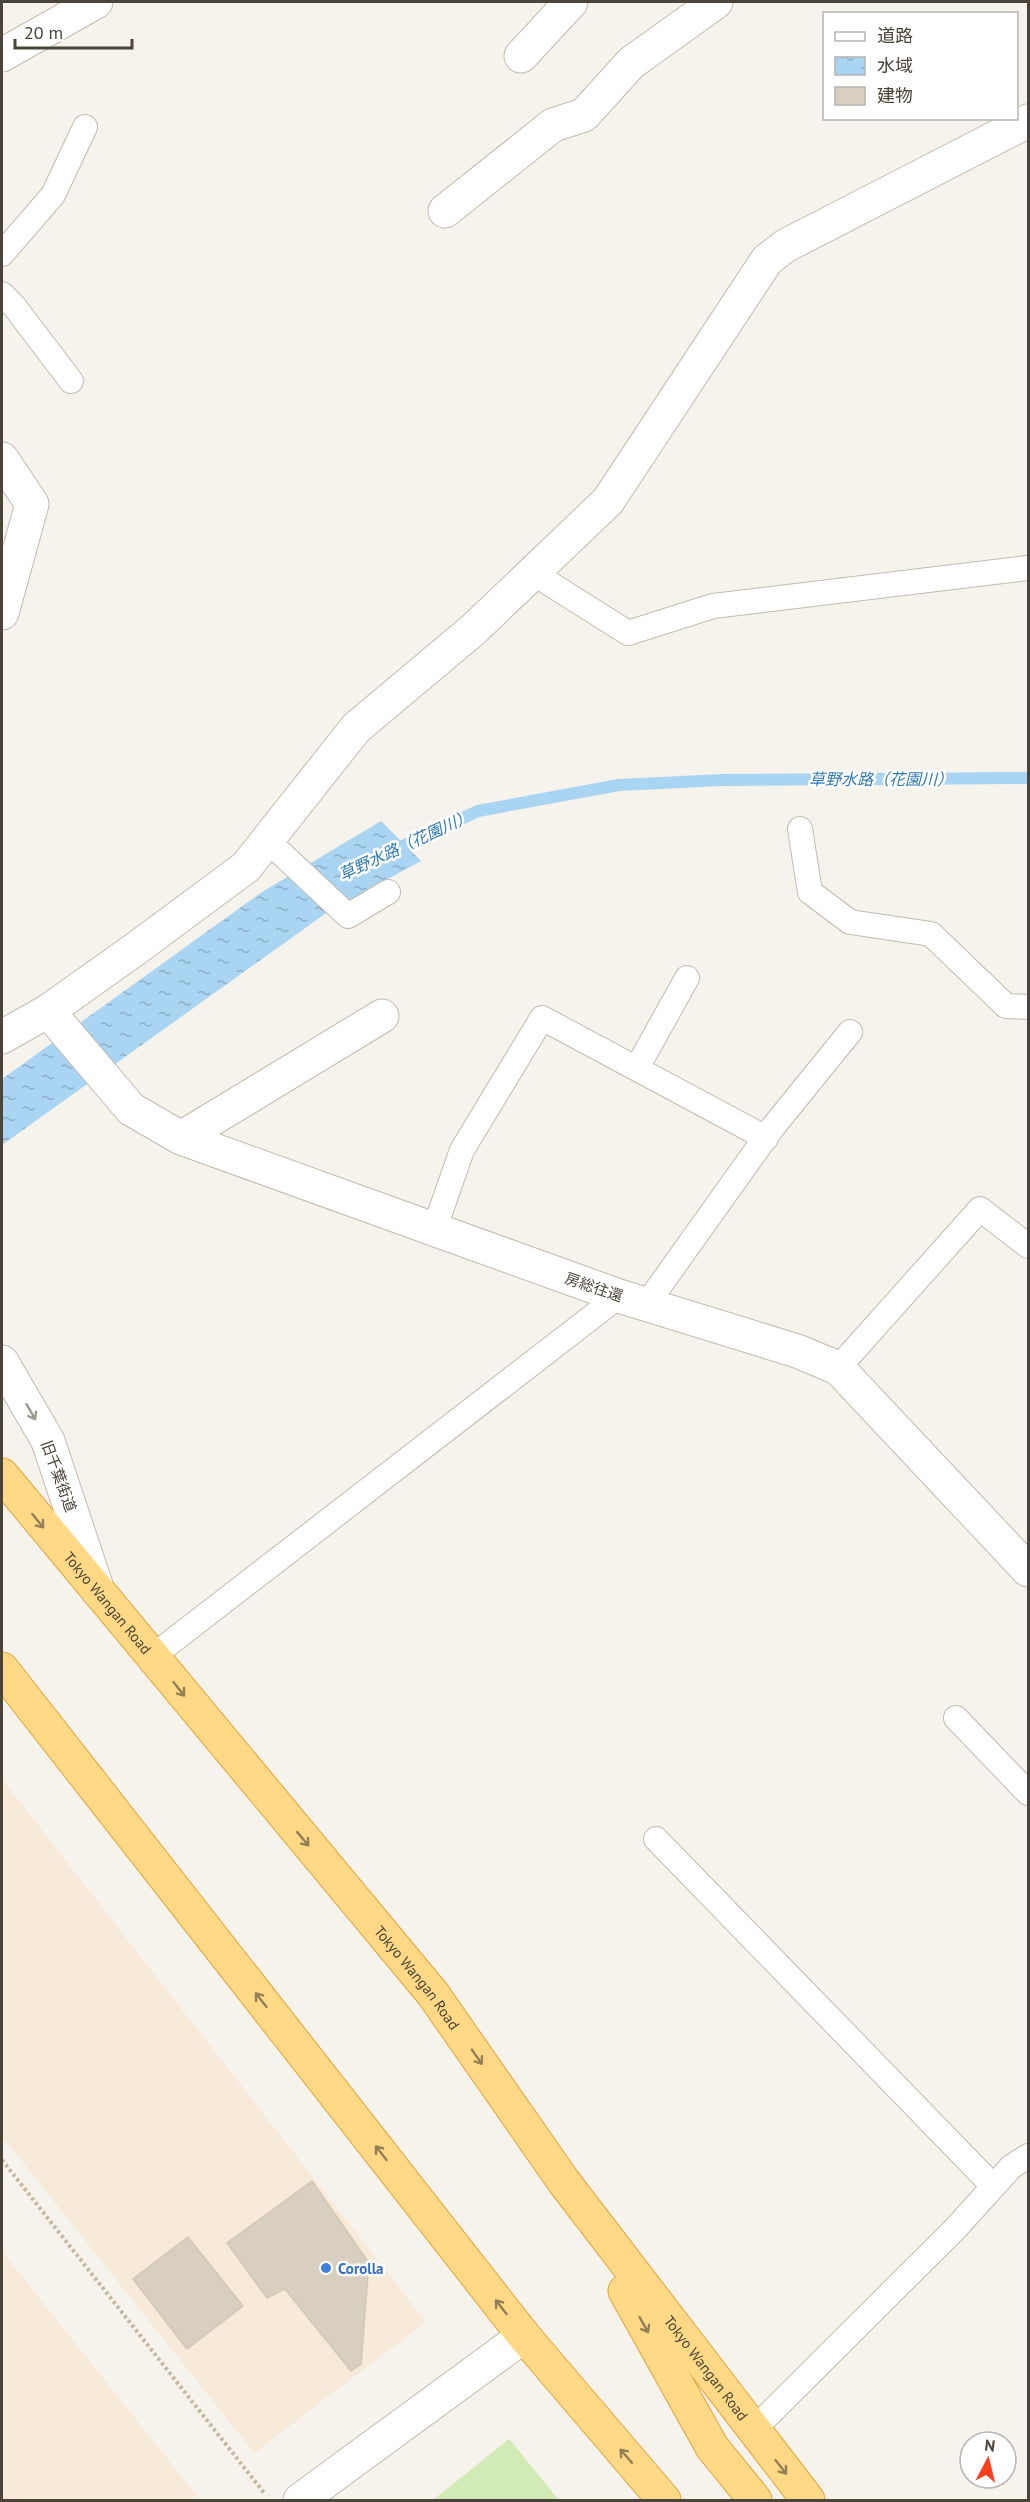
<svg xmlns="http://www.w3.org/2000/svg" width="1030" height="2502" viewBox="0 0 1030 2502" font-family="'PT Sans','Noto Sans JP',sans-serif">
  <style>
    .commercial { fill: #f7ead8 }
    .park { fill: #d2eab5 }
    .water { fill: url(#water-ripples) }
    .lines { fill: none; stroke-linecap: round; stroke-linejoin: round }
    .stream { stroke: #a9d4f2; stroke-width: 12 }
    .building { fill: #d8cfc1; stroke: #d3c7b4; stroke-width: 1.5 }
    .service-casing { stroke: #c2bbae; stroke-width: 26 }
    .minor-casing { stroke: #c2bbae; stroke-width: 35 }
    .tertiary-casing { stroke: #c2bbae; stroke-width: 35 }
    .trunk-casing { stroke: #e0a43c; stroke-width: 35 }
    .path { stroke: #c4b79f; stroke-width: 4; stroke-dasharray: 3 3; stroke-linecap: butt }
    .service { stroke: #fff; stroke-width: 24 }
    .minor { stroke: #fff; stroke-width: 33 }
    .tertiary { stroke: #fff; stroke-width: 33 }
    .trunk { stroke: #ffd985; stroke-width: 33 }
    .oneway { stroke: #9c9892 }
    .oneway2 { stroke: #938057 }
    .shop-dot { fill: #3f7fe0; stroke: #fff; stroke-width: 2 }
    .labels { text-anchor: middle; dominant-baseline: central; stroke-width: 5; stroke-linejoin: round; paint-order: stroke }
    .street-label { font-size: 15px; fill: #4b4439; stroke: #fff }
    .shop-label { font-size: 15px; font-weight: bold; fill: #366cbe; stroke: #fff; text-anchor: start }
    .water-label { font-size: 16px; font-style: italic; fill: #2e7ab2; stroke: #fff }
  </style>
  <defs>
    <pattern id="water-ripples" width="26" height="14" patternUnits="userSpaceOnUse" patternTransform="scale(1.5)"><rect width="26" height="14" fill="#a9d4f2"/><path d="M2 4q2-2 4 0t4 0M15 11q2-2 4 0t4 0" fill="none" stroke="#8caec5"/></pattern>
  </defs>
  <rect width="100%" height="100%" fill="#f6f3ec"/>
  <!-- commercial -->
  <path class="commercial" d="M2,1779L426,2322L254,2453L2,2136Z
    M2,2251L196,2495L189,2500H2Z"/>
  <!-- park -->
  <path class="park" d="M509,2439L559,2500H433Z"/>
  <!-- water -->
  <path class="water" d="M381,821L421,861L329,911L2,1145V1079L262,892Z"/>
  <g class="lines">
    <!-- stream -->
    <path class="stream" d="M390,852L478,811L619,785L722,780L1028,778"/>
  </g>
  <!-- building -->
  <path class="building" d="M312,2181L369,2263L361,2364L351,2371L285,2289L267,2298L227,2243Z
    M188,2237L243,2306L187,2349L133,2279Z"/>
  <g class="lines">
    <!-- service casing -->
    <g class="service-casing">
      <path id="service" d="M2,254L53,195L85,127
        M2,294L14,306L71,381
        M533,573L628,633L713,606L1028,568
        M800,829L810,892L850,922L931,934L1006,1006L1028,1007
        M268,841L348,916L388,892
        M637,1068L687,978
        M434,1230L462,1150L542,1018L766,1138
        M646,1305L773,1127L850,1032
        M838,1368L980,1209L1028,1246
        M153,1656L619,1296
        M956,1718L1028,1793
        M656,1839L993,2186
        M752,2431L955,2229L1011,2167L1028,2156"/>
    </g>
    <!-- minor casing -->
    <g class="minor-casing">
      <path id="minor" d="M2,55L96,2
        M521,56L571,2
        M445,211L553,125L584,115L631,63L716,2
        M2,459L32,504L2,613
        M48,1011L131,1109L181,1138L619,1296L797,1351L838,1368L1028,1570
        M2,1037L48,1011L134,950L246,867L356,728L474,629L608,501L767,260L785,246L1028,121
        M181,1138L382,1016
        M2,1362L48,1441L98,1591"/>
    </g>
    <!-- tertiary casing -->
    <g class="tertiary-casing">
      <path id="tertiary" d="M300,2500L524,2336"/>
    </g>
    <!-- trunk casing -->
    <g class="trunk-casing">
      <g id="trunk">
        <path id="s1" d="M2,1475L433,1994L564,2182L808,2500"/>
        <path d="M2,1669L524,2336L664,2500"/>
        <path d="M625,2291L712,2447L755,2500"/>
      </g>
    </g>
    <!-- path -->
    <path class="path" d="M2,2160L265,2494"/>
    <!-- service -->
    <use href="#service" class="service"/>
    <!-- minor -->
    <use href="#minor" class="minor"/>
    <!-- tertiary -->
    <use href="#tertiary" class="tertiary"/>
    <!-- trunk -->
    <use href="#trunk" class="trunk"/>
  </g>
  <!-- one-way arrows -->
  <defs><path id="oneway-shaft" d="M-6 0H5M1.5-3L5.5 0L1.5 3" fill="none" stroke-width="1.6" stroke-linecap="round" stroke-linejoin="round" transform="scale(1.5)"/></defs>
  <use class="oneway" href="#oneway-shaft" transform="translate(31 1412) rotate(60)"/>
  <g class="oneway2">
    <use href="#oneway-shaft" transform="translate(38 1521) rotate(51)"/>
    <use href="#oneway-shaft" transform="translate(179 1689) rotate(52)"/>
    <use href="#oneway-shaft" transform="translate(303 1839) rotate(50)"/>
    <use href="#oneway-shaft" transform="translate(261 2000) rotate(-128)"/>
    <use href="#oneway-shaft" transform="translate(477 2057) rotate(55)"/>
    <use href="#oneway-shaft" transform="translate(381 2153) rotate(-128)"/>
    <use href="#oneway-shaft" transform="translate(501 2307) rotate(-128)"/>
    <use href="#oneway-shaft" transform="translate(644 2325) rotate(61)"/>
    <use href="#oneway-shaft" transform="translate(626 2456) rotate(-131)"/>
    <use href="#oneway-shaft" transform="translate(781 2467) rotate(52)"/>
  </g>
  <!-- markers -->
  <circle class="shop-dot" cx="326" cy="2268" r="6"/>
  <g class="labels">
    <!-- street labels -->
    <g class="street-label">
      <text transform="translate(594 1287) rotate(19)">房総往還</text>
      <text transform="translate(59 1476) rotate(70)">旧千葉街道</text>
      <text stroke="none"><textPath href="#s1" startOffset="166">Tokyo Wangan Road</textPath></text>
      <text stroke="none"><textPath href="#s1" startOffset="652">Tokyo Wangan Road</textPath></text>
      <text stroke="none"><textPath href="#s1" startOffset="1138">Tokyo Wangan Road</textPath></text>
    </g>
    <!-- shop labels -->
    <g class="shop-label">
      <text x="338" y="2268">Corolla</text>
    </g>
    <!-- water labels -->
    <g class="water-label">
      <text x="881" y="779">草野水路（花園川）</text>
      <text transform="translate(405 845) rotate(-25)">草野水路（花園川）</text>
    </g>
  </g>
  <!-- border -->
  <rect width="1030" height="2502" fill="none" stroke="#4b4439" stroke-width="6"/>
  <!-- legend -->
  <rect x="823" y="12" width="195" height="108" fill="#ffffff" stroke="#b7b4b0" stroke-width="1.5"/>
  <rect x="835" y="32" width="30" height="9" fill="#ffffff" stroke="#b7b4b0" stroke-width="1.5"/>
  <text x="877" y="42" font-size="18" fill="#4b4439">道路</text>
  <rect x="835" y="57" width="30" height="18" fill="url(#water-ripples)" stroke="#b7b4b0" stroke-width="1.5"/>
  <text x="877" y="72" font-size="18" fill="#4b4439">水域</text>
  <rect x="835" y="87" width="30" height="18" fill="#d8cfc1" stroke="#b7b4b0" stroke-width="1.5"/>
  <text x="877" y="102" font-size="18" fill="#4b4439">建物</text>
  <!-- north arrow -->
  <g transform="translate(988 2460) rotate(7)"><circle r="28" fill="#ffffff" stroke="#b7b4b0" stroke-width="1.5"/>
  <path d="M0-4.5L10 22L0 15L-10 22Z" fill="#fc3f1d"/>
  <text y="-9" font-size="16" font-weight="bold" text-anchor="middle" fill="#4b4439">N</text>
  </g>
  <!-- scale -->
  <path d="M15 39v9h117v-9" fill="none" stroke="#4b4439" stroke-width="3"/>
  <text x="24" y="39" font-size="18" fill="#4b4439" stroke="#ffffff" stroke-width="4.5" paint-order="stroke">20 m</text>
</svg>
